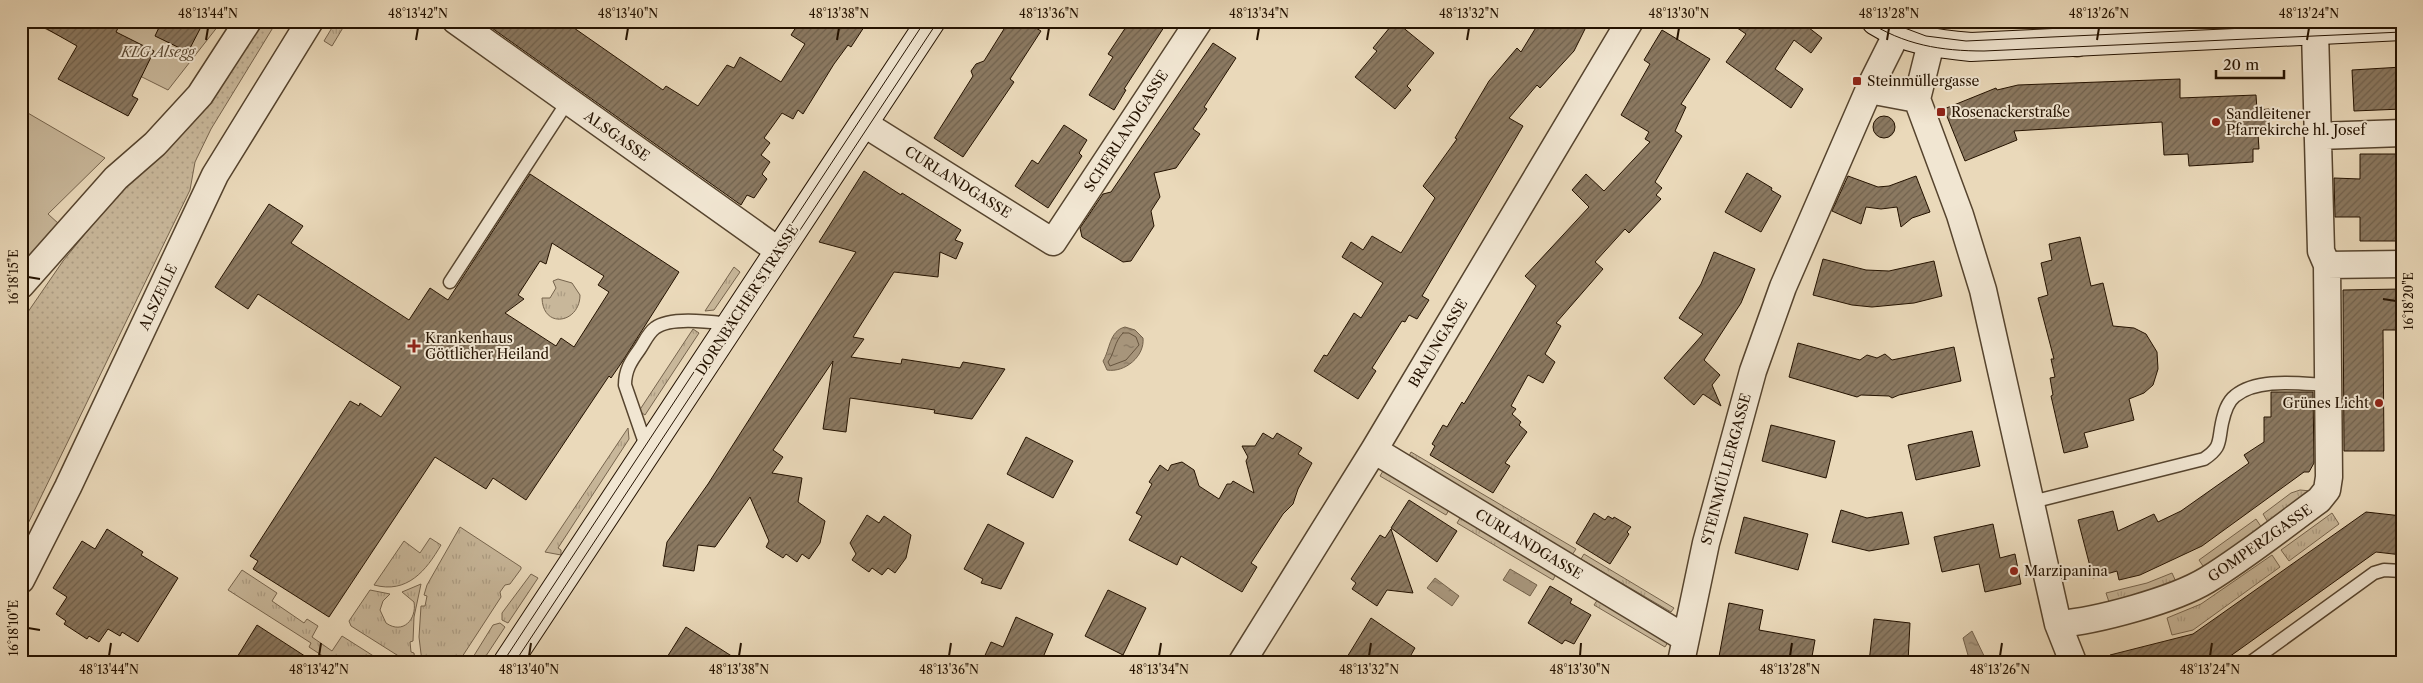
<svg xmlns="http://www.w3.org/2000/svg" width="2423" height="683" viewBox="0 0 2423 683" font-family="'Libre Caslon Text',serif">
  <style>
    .grass { fill: url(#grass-tufts); stroke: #76644d }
    .park { fill: url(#park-dots); stroke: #76644d }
    .garden { fill: #c8b79a; stroke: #76644d }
    .water { fill: url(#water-ripples); stroke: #73614a }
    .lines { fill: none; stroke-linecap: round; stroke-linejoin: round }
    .shore { stroke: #66543e; stroke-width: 1 }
    .building { fill: url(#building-hatch); stroke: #241200; fill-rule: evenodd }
    .lane-casing { stroke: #56442e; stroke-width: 15 }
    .street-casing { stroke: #56442e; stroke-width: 29 }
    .secondary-casing { stroke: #241200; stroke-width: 30 }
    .lane { stroke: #f1e6d2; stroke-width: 12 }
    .street { stroke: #f1e6d2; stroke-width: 26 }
    .secondary { stroke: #f1e6d2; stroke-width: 28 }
    .tram { stroke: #241200; stroke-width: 1 }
    .ticks { fill: none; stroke: #241200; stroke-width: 2 }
    .poi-dot { fill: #8f2418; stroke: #f1e6d2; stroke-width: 2 }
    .labels { text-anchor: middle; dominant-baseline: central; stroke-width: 4; stroke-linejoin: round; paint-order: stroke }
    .park-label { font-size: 14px; font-style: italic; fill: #5d4c36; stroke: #f1e6d2 }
    .poi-label { font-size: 14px; fill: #241200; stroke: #f1e6d2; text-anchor: start }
    .street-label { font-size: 14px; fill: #241200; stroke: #f1e6d2 }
    .neatline { fill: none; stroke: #241200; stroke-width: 2 }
    .ticks-label { font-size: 12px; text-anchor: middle; fill: #241200 }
  </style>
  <defs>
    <pattern id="grass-tufts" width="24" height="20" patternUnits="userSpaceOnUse" patternTransform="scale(1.25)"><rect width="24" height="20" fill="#c8b79a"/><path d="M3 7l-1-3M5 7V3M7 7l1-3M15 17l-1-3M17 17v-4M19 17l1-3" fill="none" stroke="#ac9c83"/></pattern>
    <pattern id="park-dots" width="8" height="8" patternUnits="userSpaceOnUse" patternTransform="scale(1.25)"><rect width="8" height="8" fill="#c8b79a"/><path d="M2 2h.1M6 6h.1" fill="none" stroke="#ac9c83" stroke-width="1.8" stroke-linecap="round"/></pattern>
    <pattern id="water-ripples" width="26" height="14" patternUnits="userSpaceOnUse" patternTransform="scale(1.25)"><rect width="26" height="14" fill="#a7957b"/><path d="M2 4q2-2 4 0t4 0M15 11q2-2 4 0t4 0" fill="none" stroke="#887862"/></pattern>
    <pattern id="building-hatch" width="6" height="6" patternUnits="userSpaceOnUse" patternTransform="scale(1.25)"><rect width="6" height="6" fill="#8b7961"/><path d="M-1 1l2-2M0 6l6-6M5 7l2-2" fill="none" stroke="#71624e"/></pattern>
  </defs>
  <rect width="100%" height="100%" fill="#ead9ba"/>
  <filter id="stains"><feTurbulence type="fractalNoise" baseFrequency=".004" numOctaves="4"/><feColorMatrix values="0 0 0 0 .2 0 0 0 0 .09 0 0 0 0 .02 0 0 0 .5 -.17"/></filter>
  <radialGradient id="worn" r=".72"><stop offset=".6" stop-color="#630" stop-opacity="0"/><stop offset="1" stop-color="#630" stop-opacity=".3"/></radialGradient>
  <!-- grass -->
  <path class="grass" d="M336,21H347L332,46L324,41Z
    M734,267L740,272L714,310L705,311Z
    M558,279L572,283L580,295C580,323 543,330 542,298H550L556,288L553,281Z
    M693,329L699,333L645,415L639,411Z
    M628,428L629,439L558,548L561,550V555L545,552Z
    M1411,452L1576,549L1572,555L1409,456Z
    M1383,471L1449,510L1446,515L1380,476Z
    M2300,490L2311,491L2269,524L2263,514L2291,493Z
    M2332,513L2339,524L2289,561L2281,550Z
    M1460,518L1556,574L1553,580L1457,523Z
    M2256,519L2262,528L2205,569L2199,560Z
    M460,527L521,567V569L510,584L505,585L500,592L501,597L460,660L422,662L419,637L421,606H425L427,596L424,595L427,585Z
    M430,538L441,545C426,571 407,594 374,585L404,541L420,553Z
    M1584,554L1674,608L1671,612L1581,559Z
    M2272,555L2280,567L2193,630L2172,635L2167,618L2201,604Z
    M242,570L277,593L272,601L304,623L307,619L318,626L312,637L332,651L342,636L383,662H332L309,647L311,643L228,590Z
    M2172,573L2177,584L2110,605L2106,593L2147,583Z
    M531,574L538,578L508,623L502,620V613Z
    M421,584L414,617L413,641L410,642L411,652L414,653L415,662H408L351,626L349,621L370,590L390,594L383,601L380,610L386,623C403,635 417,619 414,602L402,592Z
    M1598,599L1668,642L1665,647L1594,605Z
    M500,623L505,627L482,662H470L493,625Z"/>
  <!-- park -->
  <path class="park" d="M258,21H277L211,129L195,162L190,190L21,538V322L63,261Z"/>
  <!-- garden -->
  <path class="garden" d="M30,21H222L168,90Z
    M21,109L105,158L48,214L59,224L21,273Z"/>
  <!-- water -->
  <path class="water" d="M1125,327L1135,330L1143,338C1145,356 1125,373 1107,370L1103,361C1110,350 1109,331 1125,327Z
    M1510,569L1537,585L1530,596L1503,580Z
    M1435,578L1459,596L1452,606L1427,588Z
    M1972,631L1987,662H1970L1963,638Z"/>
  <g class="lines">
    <!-- shore -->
    <path class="shore" d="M1123,333H1129L1136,337L1139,345L1126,360L1110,366L1108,362C1115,352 1114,342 1123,333Z"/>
  </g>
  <!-- building -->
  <path class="building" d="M33,21H105L118,28L116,32L154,51L132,96L138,99L128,116L58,79L77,46Z
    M162,21H190L201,27L188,52L155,36Z
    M482,21H564L663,90L666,86L698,106L727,65L734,68L740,57L781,82L805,44L791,35L800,21H868L851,47L848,45L834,64L803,114L798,110L793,119L782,113L764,138L770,143L761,155L770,162L762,174L767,179L754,198L747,195L741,205Z
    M1009,21H1024L1041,31L1010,79L1014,82L963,157L934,138L973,76L971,71L976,64L984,61Z
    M1130,21H1168L1124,89L1126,90L1114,110L1089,95L1113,57L1108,54Z
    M1395,21L1434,53L1407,86L1411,90L1395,109L1355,77L1377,51L1373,48Z
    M1540,21H1589L1574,51L1540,88L1537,85L1509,118L1523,126L1422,296L1429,300L1417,319L1409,315L1405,322L1402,321L1372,368L1376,371L1358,399L1314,371L1324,355L1327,356L1354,313L1361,318L1383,283L1342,257L1351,242L1363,250L1372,236L1401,253L1435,198L1423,186L1457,139L1455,138L1489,81L1517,48L1521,52Z
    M1727,21H1806L1804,24L1822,38L1811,53L1794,40L1775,69L1803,89L1791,108L1726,62L1746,34Z
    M1662,30L1710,59L1681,104L1686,107L1675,131L1682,136L1655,182L1662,188L1656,195L1661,199L1629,233L1625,229L1595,262L1603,269L1556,323L1561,326L1545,354L1555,362L1543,383L1528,375L1511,406L1516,409L1512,414L1521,422L1519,425L1527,432L1505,463L1510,466L1493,493L1430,455L1435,446L1432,444L1443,425L1447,427L1462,402L1464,404L1536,286L1525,276L1589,207L1572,190L1586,174L1604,191L1650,142L1645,139L1649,132L1621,115L1650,64L1644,60Z
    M1213,43L1236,58L1204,107L1207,109L1193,129L1200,134L1176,168L1154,173L1160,197L1151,211L1154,226L1131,261L1123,262L1082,237L1080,228L1103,194L1111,192Z
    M2402,67V109L2354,111L2352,70Z
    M2180,79V98L2256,95L2257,110L2269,109L2270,133L2258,134L2259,149H2253V162L2189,166L2188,154L2164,155L2162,122L2014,131L2017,140L1965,161L1944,109L1996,88L1997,90L2018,85Z
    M1873 127a11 11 0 1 1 22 0a11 11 0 1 1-22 0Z
    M1064,125L1087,140L1079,153L1082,156L1048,208L1015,186L1032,160L1038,164Z
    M2360,154H2397V157H2402V237L2398,238V241H2360V217H2335L2334,178L2360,179Z
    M864,171L901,195L902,193L961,230L955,240L963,243L956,259L940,252L938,277L894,272L853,337L864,339L851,357L901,364L902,359L960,368L963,362L1005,369L972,419L934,413L935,410L850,398L846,432L823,429L833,361L773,450L783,457L772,473L802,478L798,502L825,521L820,543L809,559L802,554L797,562L786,554L783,558L766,547L769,541L750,497L715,547L698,545L694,571L663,566L667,542L708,484L856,252L819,242Z
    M1747,173L1772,188L1771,190L1781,196L1761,232L1725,212Z
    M530,174L679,272L622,362L611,378L609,376L526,500L493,478L486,489L435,457L329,617L253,569L258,561L250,556L350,401L359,406L360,403L381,417L401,387L258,294L248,309L215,287L269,204L303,226L291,243L409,320L430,288L448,300ZM552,243L604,276L598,285L609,292L574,347L561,338L556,346L505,313L524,299L518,295L540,261L546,264Z
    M1848,176L1878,187L1889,186L1916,176L1930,212L1912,218L1901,227L1897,207L1881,209L1866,207L1861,224L1832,211Z
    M2080,237L2091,286L2103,283L2113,326L2134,328L2146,334L2157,352L2158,369L2153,385L2144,393L2129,399L2134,420L2084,433L2088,447L2064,453L2051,396L2053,395L2050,378L2055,377L2051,359H2054L2038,298L2048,295L2041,263L2052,260L2049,244Z
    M1714,252L1755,269L1741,303L1704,360L1720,375L1712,385L1721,406L1703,394L1694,405L1664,378L1703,334L1679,318L1701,284Z
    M1823,259L1866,270L1889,271L1934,261L1942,296L1914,303L1872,307L1852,305L1813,295Z
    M2402,289V330H2383L2384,451H2344L2343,290Z
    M1798,343L1860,360L1867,355L1877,358L1885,354L1892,360L1954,347L1961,381L1899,395L1892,398L1889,396L1861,395L1857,397L1789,377Z
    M2271,392H2313L2314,463L2309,472H2304L2202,546L2140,575L2119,580L2117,571L2093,578L2078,520L2113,511L2118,531L2154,514L2158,522L2181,511L2249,463L2244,455L2264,442V417H2271Z
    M1771,425L1835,441L1826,478L1762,461Z
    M1972,431L1980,466L1916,480L1908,445Z
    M1263,433L1273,439L1277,433L1302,448L1298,454L1312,463L1298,489L1293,504L1283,514L1251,563L1257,567L1242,592L1181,556L1177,565L1129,540L1142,516L1136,513L1152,484L1149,482L1160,465L1168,471L1171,465L1182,462L1194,470L1199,486L1219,499L1227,484H1231L1233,481L1254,493L1246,461L1248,457L1242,446H1255Z
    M1026,437L1073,461L1053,498L1007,474Z
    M1409,500L1457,531L1437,562L1391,528Z
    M1841,510L1867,518L1902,512L1909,544L1869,551L1832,542Z
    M2366,512L2402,516V555L2376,552L2222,662H2111L2110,655L2193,634Z
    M1594,513L1605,520L1608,516L1613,519L1614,517L1631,527L1627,532L1629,534L1610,564L1576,543Z
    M867,515L879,523L884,516L911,535L906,558L895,573L888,568L882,575L872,568L869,572L852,560L856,554L850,543Z
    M1744,517L1808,534L1798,570L1735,553Z
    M988,524L1024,543L1001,589L981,583L983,579L964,569Z
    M1993,524L2000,558L2015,554L2021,584L1985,592L1979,564L1942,572L1934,537Z
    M107,529L143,552L141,555L178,578L138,642L122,632L120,636L108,629L99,642L89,636L87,639L64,624L66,621L56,614L67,597L53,588L82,541L95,549Z
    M1391,529L1413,593L1387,590L1377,606L1352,589L1356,583L1351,579L1380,535L1385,538Z
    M1550,586L1572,599L1570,603L1591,615L1574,644L1565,640L1562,644L1528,623Z
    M1108,590L1146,608L1123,655L1085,636Z
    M1729,603L1763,610L1759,630L1815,640L1811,662H1718Z
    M1016,617L1053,634L1041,662H982L991,642L1003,647Z
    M1371,618L1415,648L1407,662H1344Z
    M1874,619L1910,623L1908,662H1869Z
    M257,625L314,662H234Z
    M686,627L741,662H664Z"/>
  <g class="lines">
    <!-- lane casing -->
    <g class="lane-casing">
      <path id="lane" d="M450,282L568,101
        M652,440L645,443L625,385C625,370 631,361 639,350C644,343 648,333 655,328C671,316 712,322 731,324
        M2032,502L2204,459C2222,447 2218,442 2222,423C2224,414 2227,402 2235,396C2258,377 2301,384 2329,385
        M2251,662L2374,573L2384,570L2402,571"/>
    </g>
    <!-- street casing -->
    <g class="street-casing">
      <path id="street" d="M456,21L779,251
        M2077,21V43
        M1931,43L1917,99L1960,215L1983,290L2058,624L2073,662
        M1869,90L1917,99
        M863,123L1053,242L1199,21
        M2319,136L2402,133
        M2327,265L2402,264
        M21,285L116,178L155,144L200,95L248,21
        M1374,450L1685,638
        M21,580L68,487L215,175L310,21
        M2058,624C2097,621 2174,600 2207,580C2246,556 2282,527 2319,500L2327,490L2329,477L2327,265L2321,251L2315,31
        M1242,662L1374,450L1630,21
        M1681,662L1706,543L1753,371L1783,287L1870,87L1897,33"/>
    </g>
    <!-- secondary casing -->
    <g class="secondary-casing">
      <path id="secondary" d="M1876,21C1906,40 1937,44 1971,47L2402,26
        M508,662L931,21"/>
    </g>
    <!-- lane -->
    <use href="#lane" class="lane"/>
    <!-- street -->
    <use href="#street" class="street"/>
    <!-- secondary -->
    <use href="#secondary" class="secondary"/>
    <!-- tram -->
    <path class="tram" d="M1867,21C1904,45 1941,51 1984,51L2402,32
      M1886,21L1926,36L1966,41L2396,21
      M503,662L925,21
      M515,662L938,21"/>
  </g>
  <!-- ticks -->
  <path class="ticks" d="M206,40L208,28M416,40L418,28M626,40L628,28M837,40L839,28M1047,40L1049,28M1257,40L1259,28M1467,40L1469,28M1677,40L1679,28M1887,40L1889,28M2097,40L2099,28M2307,40L2309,28M28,277L40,279M2383,299L2396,301M28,628L40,630M109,656L111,643M319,656L321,643M529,656L531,643M739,656L741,643M949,656L951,643M1159,656L1161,643M1369,656L1371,643M1580,656L1581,643M1790,656L1792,643M2000,656L2002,643M2210,656L2212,643"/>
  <!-- markers -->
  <g class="poi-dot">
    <rect x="1852" y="76" width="10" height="10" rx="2.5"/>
    <rect x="1936" y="107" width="10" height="10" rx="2.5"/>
    <circle cx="2216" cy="122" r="5"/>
    <path d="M411.5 338.5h5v5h5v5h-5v5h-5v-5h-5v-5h5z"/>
    <circle cx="2379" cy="403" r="5"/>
    <circle cx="2014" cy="571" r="5"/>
  </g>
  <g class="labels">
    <!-- park labels -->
    <g class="park-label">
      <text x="158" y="52">KLG Alsegg</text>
    </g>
    <!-- poi labels -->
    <g class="poi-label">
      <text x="1867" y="81">Steinmüllergasse</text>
      <text x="1951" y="112">Rosenackerstraße</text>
      <text x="2226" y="114">Sandleitener<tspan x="2226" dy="16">Pfarrekirche hl. Josef</tspan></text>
      <text x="425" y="338">Krankenhaus<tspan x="425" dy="16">Göttlicher Heiland</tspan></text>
      <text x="2369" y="403" text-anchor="end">Grünes Licht</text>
      <text x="2024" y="571">Marzipanina</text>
    </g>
    <!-- street labels -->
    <g class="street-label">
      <text transform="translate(1126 131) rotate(-57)">SCHERLANDGASSE</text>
      <text transform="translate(617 136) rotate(35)">ALSGASSE</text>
      <text transform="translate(958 182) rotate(32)">CURLANDGASSE</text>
      <text transform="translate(158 297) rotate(-65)">ALSZEILE</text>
      <text transform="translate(747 300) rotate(-57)">DORNBACHER STRASSE</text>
      <text transform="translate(1438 343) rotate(-59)">BRAUNGASSE</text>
      <text transform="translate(1726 469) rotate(-75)">STEINMÜLLERGASSE</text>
      <text transform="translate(2260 543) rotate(-35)">GOMPERZGASSE</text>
      <text transform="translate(1529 544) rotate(31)">CURLANDGASSE</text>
    </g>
  </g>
  <!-- margin -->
  <rect width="2423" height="683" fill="none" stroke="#ead9ba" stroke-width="55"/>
  <!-- scale -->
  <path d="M2216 70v8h68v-8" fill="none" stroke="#241200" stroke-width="2.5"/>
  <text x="2223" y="70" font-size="15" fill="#241200" stroke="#f1e6d2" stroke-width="4" paint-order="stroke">20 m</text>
  <rect x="28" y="28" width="2368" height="628" class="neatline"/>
  <g class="ticks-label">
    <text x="208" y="18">48°13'44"N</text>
    <text x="418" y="18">48°13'42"N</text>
    <text x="628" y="18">48°13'40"N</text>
    <text x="839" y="18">48°13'38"N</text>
    <text x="1049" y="18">48°13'36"N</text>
    <text x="1259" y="18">48°13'34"N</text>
    <text x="1469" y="18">48°13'32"N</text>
    <text x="1679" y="18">48°13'30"N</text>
    <text x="1889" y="18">48°13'28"N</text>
    <text x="2099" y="18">48°13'26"N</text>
    <text x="2309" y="18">48°13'24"N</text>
    <text transform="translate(14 277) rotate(-90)" y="4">16°18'15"E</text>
    <text transform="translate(2409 301) rotate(-90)" y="4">16°18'20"E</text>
    <text transform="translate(14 628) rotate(-90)" y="4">16°18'10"E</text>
    <text x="109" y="674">48°13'44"N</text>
    <text x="319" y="674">48°13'42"N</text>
    <text x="529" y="674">48°13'40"N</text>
    <text x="739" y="674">48°13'38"N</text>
    <text x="949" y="674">48°13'36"N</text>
    <text x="1159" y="674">48°13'34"N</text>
    <text x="1369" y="674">48°13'32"N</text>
    <text x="1580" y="674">48°13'30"N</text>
    <text x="1790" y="674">48°13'28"N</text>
    <text x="2000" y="674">48°13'26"N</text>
    <text x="2210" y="674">48°13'24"N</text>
  </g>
  <rect width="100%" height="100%" filter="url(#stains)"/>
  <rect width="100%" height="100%" fill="url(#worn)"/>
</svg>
